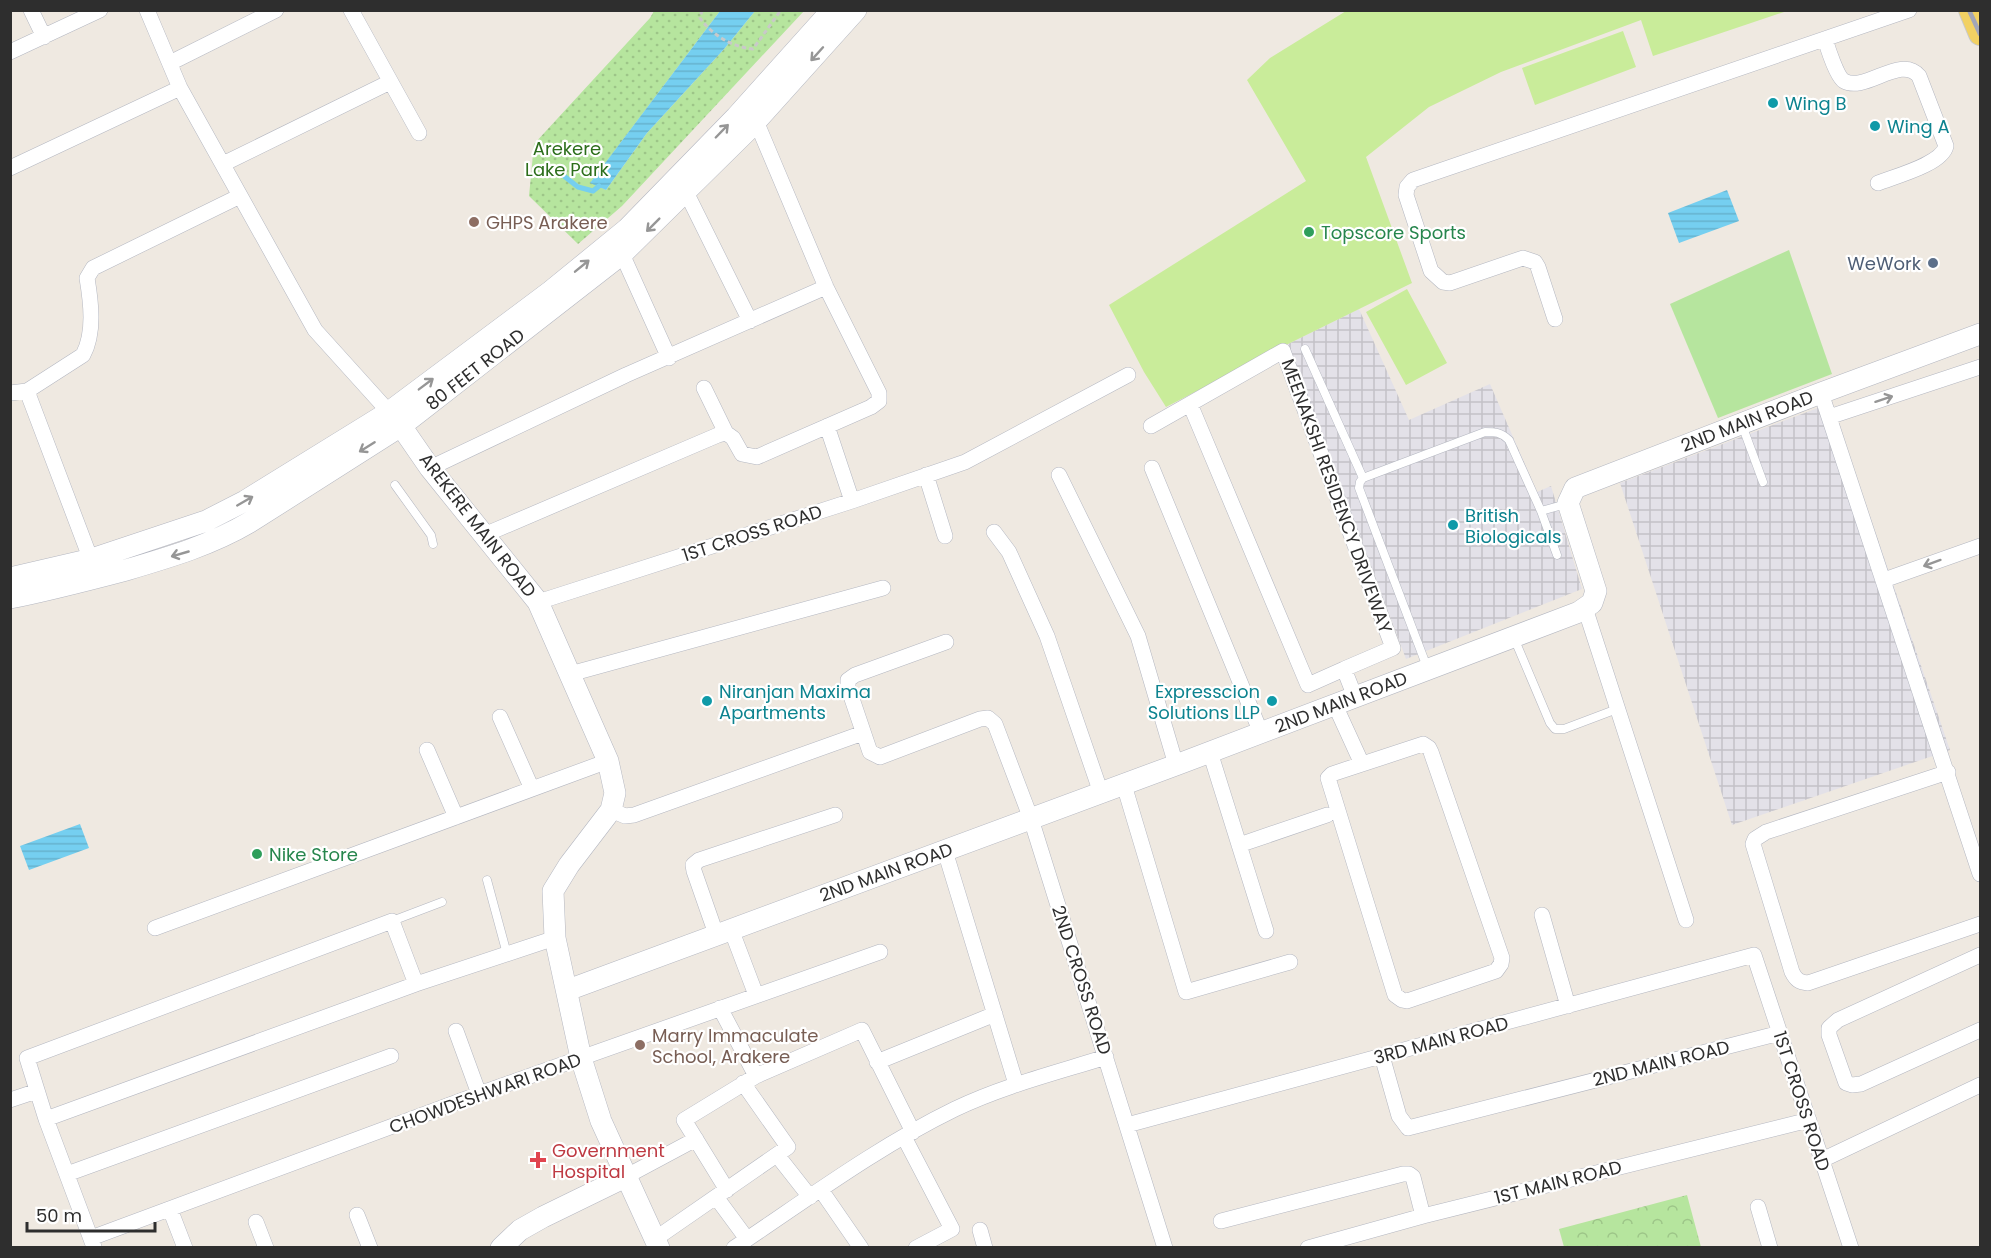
<svg xmlns="http://www.w3.org/2000/svg" width="1991" height="1258" viewBox="0 0 1991 1258" font-family="Poppins,sans-serif">
  <style>
    .industrial { fill: url(#industrial-grid) }
    .grass { fill: #b6e59e }
    .forest { fill: url(#forest-crowns) }
    .park { fill: url(#park-dots) }
    .pitch { fill: #c9ec9a }
    .water { fill: url(#water-rules) }
    .lines { fill: none; stroke-linecap: round; stroke-linejoin: round }
    .stream { stroke: #75cff0; stroke-width: 5 }
    .lane-casing { stroke: #b4b7c1; stroke-width: 9 }
    .street-casing { stroke: #b4b7c1; stroke-width: 16 }
    .secondary-casing { stroke: #b4b7c1; stroke-width: 22 }
    .primary-casing { stroke: #c9c9c9; stroke-width: 24 }
    .path { stroke: #c9c9c9; stroke-width: 3; stroke-dasharray: 4.5 3; stroke-linecap: butt }
    .lane { stroke: #fff; stroke-width: 8 }
    .street { stroke: #fff; stroke-width: 15 }
    .secondary { stroke: #fff; stroke-width: 21 }
    .primary { stroke: #f2d163; stroke-width: 22 }
    .rail { stroke: #a3a6b8; stroke-width: 4.5 }
    .oneway { stroke: #969696 }
    .culture-dot { fill: #0f9aa8; stroke: #fff; stroke-width: 2 }
    .education-dot { fill: #8d6e63; stroke: #fff; stroke-width: 2 }
    .leisure-dot { fill: #2e9e5b; stroke: #fff; stroke-width: 2 }
    .service-dot { fill: #5c6f8a; stroke: #fff; stroke-width: 2 }
    .health-dot { fill: #e0444e; stroke: #fff; stroke-width: 2 }
    .labels { text-anchor: middle; dominant-baseline: central; stroke-width: 4.5; stroke-linejoin: round; paint-order: stroke }
    .culture-label { font-size: 18px; fill: #0d838f; stroke: #fff; text-anchor: start }
    .park-label { font-size: 18px; fill: #2c6e1b; stroke: #fff }
    .education-label { font-size: 18px; fill: #785e54; stroke: #fff; text-anchor: start }
    .leisure-label { font-size: 18px; fill: #27864d; stroke: #fff; text-anchor: start }
    .service-label { font-size: 18px; fill: #4e5e75; stroke: #fff; text-anchor: end }
    .street-label { font-size: 18px; fill: #2e2e2e; stroke: #fff }
    .health-label { font-size: 18px; fill: #be3a42; stroke: #fff; text-anchor: start }
  </style>
  <defs>
    <pattern id="industrial-grid" width="8" height="8" patternUnits="userSpaceOnUse" patternTransform="scale(1.5)"><rect width="8" height="8" fill="#e3e1e8"/><path d="M0 4h8M4 0v8" fill="none" stroke="#c3c1c7"/></pattern>
    <pattern id="forest-crowns" width="20" height="18" patternUnits="userSpaceOnUse" patternTransform="scale(1.5)"><rect width="20" height="18" fill="#b6e59e"/><path d="M2 6a3 3 0 1 1 6 0M12 15a3 3 0 1 1 6 0" fill="none" stroke="#9dc588"/></pattern>
    <pattern id="park-dots" width="8" height="8" patternUnits="userSpaceOnUse" patternTransform="scale(1.5)"><rect width="8" height="8" fill="#b6e59e"/><path d="M2 2h.1M6 6h.1" fill="none" stroke="#9dc588" stroke-width="1.8" stroke-linecap="round"/></pattern>
    <pattern id="water-rules" width="6" height="5" patternUnits="userSpaceOnUse" patternTransform="scale(1.5)"><rect width="6" height="5" fill="#75cff0"/><path d="M0 2.5h6" fill="none" stroke="#66b2ce"/></pattern>
  </defs>
  <rect width="100%" height="100%" fill="#efe9e1"/>
  <!-- industrial -->
  <path class="industrial" d="M1359,309L1409,420L1490,384L1537,492L1551,486L1582,589L1406,659L1288,344Z
    M1831,403L1950,750L1732,825L1620,483Z"/>
  <!-- grass -->
  <path class="grass" d="M1789,250L1832,374L1718,418L1670,304Z"/>
  <!-- forest -->
  <path class="forest" d="M1687,1195L1701,1247H1564L1559,1229Z"/>
  <!-- park -->
  <path class="park" d="M654,11H720L591,182L606,190L647,133L725,48L755,11H804L622,206L578,244L529,196L534,144L650,18Z"/>
  <!-- pitch -->
  <path class="pitch" d="M1346,11H1787L1653,56L1641,20L1501,72L1429,107L1366,157L1412,283L1288,344L1166,407L1144,372L1109,305L1306,181L1247,80L1270,58Z
    M1623,31L1636,67L1535,105L1522,68Z
    M1407,289L1447,363L1406,385L1366,312Z"/>
  <!-- water -->
  <path class="water" d="M720,11H755L725,48L647,133L606,190L590,183Z
    M1727,190L1739,221L1679,243L1668,213Z
    M80,824L89,848L29,870L20,846Z"/>
  <g class="lines">
    <!-- stream -->
    <path class="stream" d="M555,169L578,187L593,191L599,186"/>
    <!-- lane casing -->
    <g class="lane-casing">
      <path id="lane" d="M1305,349L1363,478
        M1742,425L1763,482
        M395,485L431,535L433,544
        M1541,511L1566,504
        M1514,638L1550,723L1555,729H1564L1617,709
        M1427,667L1359,488L1360,482L1363,478L1485,432C1495,432 1501,432 1509,440L1541,511L1557,555
        M487,880L507,954
        M392,921L442,902"/>
    </g>
    <!-- street casing -->
    <g class="street-casing">
      <path id="street" d="M31,10L44,37
        M147,10L180,88L315,330L389,412
        M351,10L419,133
        M1825,39C1828,49 1837,77 1844,81C1865,93 1901,54 1919,76L1946,146C1942,164 1896,176 1878,183
        M10,52L100,10
        M170,63L276,10
        M223,164L390,82
        M10,168L180,88
        M680,185L686,192L750,321
        M622,254L669,358
        M1555,319L1538,267L1535,262L1523,258L1450,283L1443,282L1431,271L1406,195L1407,187L1413,180L1909,10
        M704,388L726,433L733,438L742,454L757,457L871,407L879,401V393L826,287L756,121
        M27,391L94,568
        M10,393L27,391L83,355C95,333 91,302 87,278L93,268L240,196
        M1821,393L1980,874
        M1190,404L1308,685L1344,669L1355,697
        M1829,417L1980,367
        M827,426L852,501
        M1151,426L1283,351L1393,648L1344,669
        M430,468L626,375L826,287
        M1152,468L1261,733
        M926,475L945,536
        M1059,475L1138,636L1176,765
        M994,532L1009,552L1047,636L1101,793
        M484,535L718,435L726,433
        M1884,580L1980,546
        M538,602L852,501L965,462L1128,375
        M1585,608L1686,920
        M946,642L855,675L848,680V687L870,752L880,757L980,719L988,718L995,724L1031,819L1165,1248
        M570,674L883,588
        M1335,705L1362,764
        M500,717L532,789
        M1423,744L1429,748L1431,752L1502,958L1501,964L1496,971L1407,1001L1402,1000L1395,995L1328,778L1332,774Z
        M427,750L456,817
        M1210,752L1266,931
        M1948,772L1766,832L1755,839L1753,844L1792,972C1796,980 1799,982 1808,983L1980,924
        M1124,785L1186,992L1290,962
        M611,810L625,816L634,815L863,733
        M1239,845L1327,815
        M945,851L1016,1084
        M1542,915L1568,1006
        M155,928L608,761
        M731,929L756,995
        M716,934L694,871L693,865L699,860L835,815
        M1980,955L1838,1020L1829,1028V1035L1846,1083L1852,1085L1861,1084L1980,1030
        M720,1008L756,1076
        M456,1031L479,1094
        M1382,1056L1399,1116L1408,1128L1780,1033
        M877,1062L995,1014
        M10,1100L37,1091
        M46,1119L27,1058L392,921L416,984
        M1127,1125L1754,955L1851,1248
        M904,1137L952,1229L916,1248
        M777,1155L810,1197
        M1822,1160L1980,1085
        M67,1174L391,1056
        M625,1177L696,1139
        M727,1190L684,1120L756,1076L862,1030L913,1132
        M821,1190L861,1248
        M716,1197L747,1239
        M1758,1207L1770,1248
        M170,1209L185,1248
        M357,1215L370,1248
        M1221,1221L1403,1174H1409L1413,1177L1423,1216
        M256,1222L266,1248
        M980,1230L985,1248
        M91,1238L479,1094L880,952
        M655,1239L788,1147L743,1083
        M94,1247L46,1119L416,984L555,938
        M734,1248C806,1200 877,1147 955,1109C1003,1086 1055,1073 1106,1057
        M1308,1248L1423,1216L1809,1120"/>
    </g>
    <!-- secondary casing -->
    <g class="secondary-casing">
      <path id="secondary" d="M392,416L401,426L430,468L538,602L608,761L615,793L611,810L569,865L553,891L555,938L581,1058L601,1121L659,1248
        M10,578L92,559L206,521L245,501L389,412L551,291L627,229L736,117L832,10
        M10,598C50,590 88,580 126,570C170,557 211,545 250,522L401,426L622,254L750,128L856,10
        M568,990L1176,765L1579,612L1592,603L1596,591L1568,503L1575,488L1821,393L1980,334
        M501,1248L520,1230L543,1217L625,1177"/>
    </g>
    <!-- primary casing -->
    <g class="primary-casing">
      <path id="primary" d="M1970,10L1980,34"/>
    </g>
    <!-- path -->
    <path class="path" d="M702,10L700,18C712,35 732,47 753,49L781,10"/>
    <!-- lane -->
    <use href="#lane" class="lane"/>
    <!-- street -->
    <use href="#street" class="street"/>
    <!-- secondary -->
    <use href="#secondary" class="secondary"/>
    <!-- primary -->
    <use href="#primary" class="primary"/>
    <!-- rail -->
    <path class="rail" d="M1969,10L1980,34"/>
  </g>
  <!-- one-way arrows -->
  <defs><path id="oneway-shaft" d="M-6 0H5M1.5-3L5.5 0L1.5 3" fill="none" stroke-width="1.6" stroke-linecap="round" stroke-linejoin="round" transform="scale(1.5)"/></defs>
  <g class="oneway">
    <use href="#oneway-shaft" transform="translate(817 54) rotate(132)"/>
    <use href="#oneway-shaft" transform="translate(722 131) rotate(-46)"/>
    <use href="#oneway-shaft" transform="translate(653 225) rotate(135)"/>
    <use href="#oneway-shaft" transform="translate(582 266) rotate(-39)"/>
    <use href="#oneway-shaft" transform="translate(426 384) rotate(-37)"/>
    <use href="#oneway-shaft" transform="translate(1884 399) rotate(-18)"/>
    <use href="#oneway-shaft" transform="translate(367 447) rotate(148)"/>
    <use href="#oneway-shaft" transform="translate(245 501) rotate(-30)"/>
    <use href="#oneway-shaft" transform="translate(180 554) rotate(164)"/>
    <use href="#oneway-shaft" transform="translate(1932 563) rotate(160)"/>
  </g>
  <!-- markers -->
  <g class="culture-dot">
    <circle cx="1773" cy="103" r="6"/>
    <circle cx="1875" cy="126" r="6"/>
    <circle cx="1453" cy="525" r="6"/>
    <circle cx="707" cy="701" r="6"/>
    <circle cx="1272" cy="701" r="6"/>
  </g>
  <g class="education-dot">
    <circle cx="474" cy="222" r="6"/>
    <circle cx="640" cy="1045" r="6"/>
  </g>
  <g class="leisure-dot">
    <circle cx="1309" cy="232" r="6"/>
    <circle cx="257" cy="854" r="6"/>
  </g>
  <circle class="service-dot" cx="1933" cy="263" r="6"/>
  <path class="health-dot" d="M535 1151h6v6h6v6h-6v6h-6v-6h-6v-6h6z"/>
  <g class="labels">
    <!-- culture labels -->
    <g class="culture-label">
      <text x="1785" y="103">Wing B</text>
      <text x="1887" y="126">Wing A</text>
      <text x="1465" y="515">British<tspan x="1465" dy="21">Biologicals</tspan></text>
      <text x="719" y="691">Niranjan Maxima<tspan x="719" dy="21">Apartments</tspan></text>
      <text x="1260" y="691" text-anchor="end">Expresscion<tspan x="1260" dy="21">Solutions LLP</tspan></text>
    </g>
    <!-- park labels -->
    <g class="park-label">
      <text x="567" y="148">Arekere<tspan x="567" dy="21">Lake Park</tspan></text>
    </g>
    <!-- education labels -->
    <g class="education-label">
      <text x="486" y="222">GHPS Arakere</text>
      <text x="652" y="1035">Marry Immaculate<tspan x="652" dy="21">School, Arakere</tspan></text>
    </g>
    <!-- leisure labels -->
    <g class="leisure-label">
      <text x="1321" y="232">Topscore Sports</text>
      <text x="269" y="854">Nike Store</text>
    </g>
    <!-- service labels -->
    <g class="service-label">
      <text x="1921" y="263">WeWork</text>
    </g>
    <!-- street labels -->
    <g class="street-label">
      <text transform="translate(475 369) rotate(-38)">80 FEET ROAD</text>
      <text transform="translate(1747 421) rotate(-21)">2ND MAIN ROAD</text>
      <text transform="translate(1337 496) rotate(70)">MEENAKSHI RESIDENCY DRIVEWAY</text>
      <text transform="translate(478 525) rotate(52)">AREKERE MAIN ROAD</text>
      <text transform="translate(752 533) rotate(-18)">1ST CROSS ROAD</text>
      <text transform="translate(1341 702) rotate(-21)">2ND MAIN ROAD</text>
      <text transform="translate(886 872) rotate(-20)">2ND MAIN ROAD</text>
      <text transform="translate(1082 980) rotate(72)">2ND CROSS ROAD</text>
      <text transform="translate(1441 1040) rotate(-15)">3RD MAIN ROAD</text>
      <text transform="translate(1661 1063) rotate(-14)">2ND MAIN ROAD</text>
      <text transform="translate(485 1093) rotate(-20)">CHOWDESHWARI ROAD</text>
      <text transform="translate(1802 1101) rotate(72)">1ST CROSS ROAD</text>
      <text transform="translate(1558 1182) rotate(-14)">1ST MAIN ROAD</text>
    </g>
    <!-- health labels -->
    <g class="health-label">
      <text x="552" y="1150">Government<tspan x="552" dy="21">Hospital</tspan></text>
    </g>
  </g>
  <!-- border -->
  <rect width="1991" height="1258" fill="none" stroke="#2e2e2e" stroke-width="24"/>
  <!-- scale -->
  <path d="M27 1222v9h128v-9" fill="none" stroke="#2e2e2e" stroke-width="3"/>
  <text x="36" y="1222" font-size="18" fill="#2e2e2e" stroke="#ffffff" stroke-width="4.5" paint-order="stroke">50 m</text>
</svg>
